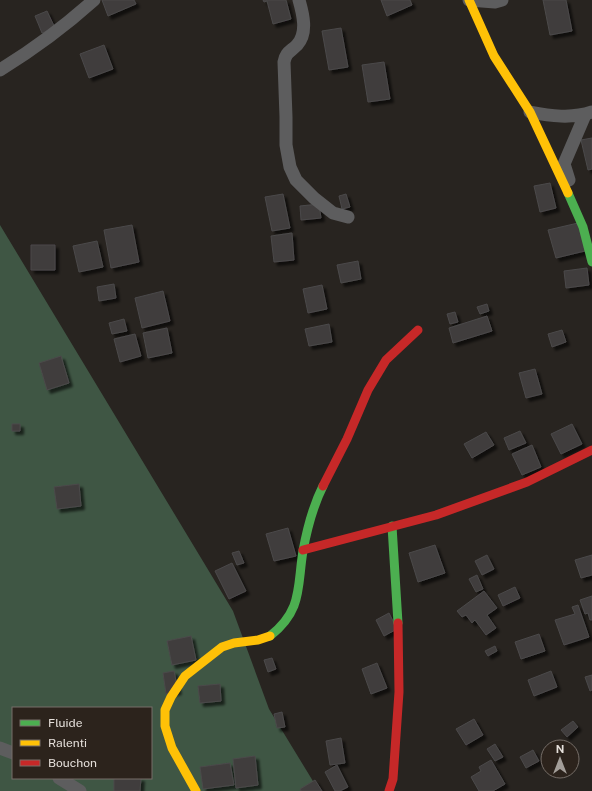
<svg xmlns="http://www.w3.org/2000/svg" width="592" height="791" viewBox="0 0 592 791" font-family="'Public Sans',sans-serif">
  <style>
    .forest { fill: #3f5644; fill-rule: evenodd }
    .building { fill: #403e3d; stroke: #4b494a; filter: url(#shadow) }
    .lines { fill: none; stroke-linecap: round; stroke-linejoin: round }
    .street { stroke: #5d5d5e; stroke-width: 13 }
    .fast { stroke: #4caf50; stroke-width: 9 }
    .slow { stroke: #ffc107; stroke-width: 9 }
    .jam { stroke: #c62828; stroke-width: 9 }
  </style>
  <defs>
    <filter id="shadow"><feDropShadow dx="3.5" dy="3.5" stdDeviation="1" flood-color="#0009"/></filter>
  </defs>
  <rect width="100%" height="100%" fill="#282420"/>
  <!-- forest -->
  <path class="forest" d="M0,225L233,611L269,709L319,791H0ZM13,708H151V778H13Z"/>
  <!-- building -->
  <path class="building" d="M102,0H134L136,4L108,16Z
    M263,0H286L291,19L273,24L267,1L264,2Z
    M381,0H410L412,5L387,16Z
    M543,0H566L572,31L550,35Z
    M47,11L55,28L42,33L35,16Z
    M341,28L348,67L329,70L322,31Z
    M104,45L113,69L89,78L80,54Z
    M384,62L390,99L368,102L362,65Z
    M592,138V169L588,170L581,140Z
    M550,183L556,208L540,212L534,186Z
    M283,194L290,228L272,231L265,197Z
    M346,194L350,207L342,209L339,196Z
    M319,204L321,218L301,220L300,206Z
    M578,223L585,251L556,258L548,230Z
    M132,225L139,262L111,268L104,230Z
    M292,233L294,260L274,262L271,236Z
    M97,241L103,267L79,272L73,246Z
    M31,245H55V270H31Z
    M358,261L361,279L341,283L337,265Z
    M587,268L589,285L566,288L564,271Z
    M114,284L116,298L99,301L97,287Z
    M322,285L327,309L308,313L303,289Z
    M163,291L170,321L142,328L135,298Z
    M487,304L489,311L480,314L477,307Z
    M455,312L458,322L450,324L447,314Z
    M487,316L492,331L453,343L449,328Z
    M124,319L127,331L112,334L109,323Z
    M329,324L332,342L309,346L305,329Z
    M167,328L172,353L148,358L143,333Z
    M562,330L566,342L552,347L548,334Z
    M135,334L141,356L120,362L114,339Z
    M61,356L69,383L47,390L39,363Z
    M535,369L542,394L526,398L519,373Z
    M12,424H20V431H12Z
    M572,424L582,444L561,454L551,434Z
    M520,431L526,443L509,450L504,438Z
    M486,432L494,445L472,458L464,444Z
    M532,445L541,467L522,475L512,454Z
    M79,484L81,506L57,509L54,487Z
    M288,528L296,556L274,561L266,534Z
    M435,545L445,573L418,582L409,553Z
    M239,551L244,563L237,565L232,553Z
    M487,555L494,569L482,575L475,561Z
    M592,555V575L581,578L575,560Z
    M232,563L246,591L229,599L215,571Z
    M477,575L483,589L476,592L469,579Z
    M515,587L520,598L503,606L498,595Z
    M484,591L497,608L487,615L496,628L486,635L475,620L472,623L466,615L462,617L457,611Z
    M592,596V620H590L588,613L585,614L580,600Z
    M578,605L589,637L564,645L555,620L575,614L572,607Z
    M389,613L397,629L384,636L376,620Z
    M539,634L545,651L521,659L515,642Z
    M191,636L196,660L172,665L167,641Z
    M495,646L497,651L488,656L485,651Z
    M272,658L276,669L268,672L264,660Z
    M377,663L387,688L371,694L362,669Z
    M174,671L178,691L166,694L163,673Z
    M551,671L557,687L534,696L528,680Z
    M592,675V690L590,691L585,677Z
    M220,684L221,701L200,703L198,686Z
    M282,712L285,727L277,728L274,714Z
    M474,719L483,735L466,745L456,729Z
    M573,721L578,727L567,737L561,730Z
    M341,738L345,763L330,765L326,741Z
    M495,744L503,757L495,761L487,749Z
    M533,750L539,761L526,768L520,757Z
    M255,756L258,785L236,788L233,759Z
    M491,760L505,784L493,791H479L471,777L481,771L479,767Z
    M230,763L234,785L203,789L200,767Z
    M337,765L348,787L340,791H335L325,772Z
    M114,778H141L140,791H114Z
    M315,780L322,791H301L300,789Z"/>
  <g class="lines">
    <!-- street -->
    <path class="street" d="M299,0C303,14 308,33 297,45C290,52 286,52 284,62L286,117V145L290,167L296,180L314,198L333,213L348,217
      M469,0L495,2L502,0
      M0,70C34,49 64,27 94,0
      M530,112C550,116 572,119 592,112
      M569,180L564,164L585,115
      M0,748L13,753
      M59,778L80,791"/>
    <!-- fast -->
    <path class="fast" d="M568,193L583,227L592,262
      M392,526L398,623
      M270,636C303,610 297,587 303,551C307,529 313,506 323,486"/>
    <!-- slow -->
    <path class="slow" d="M469,0L494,56L530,112L568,193
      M196,791L172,748L165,726V710L171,697L185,676L222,647L234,643L258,640L270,636"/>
    <!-- jam -->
    <path class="jam" d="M323,486L347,439L368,390L386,360L418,330
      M303,550L436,515L527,482L592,450
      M389,791L393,779L399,692L398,623"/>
  </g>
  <!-- legend -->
  <rect x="12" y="707" width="140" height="72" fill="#2c231c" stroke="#766e68"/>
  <rect x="20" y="720" width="20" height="6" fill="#4caf50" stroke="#766e68"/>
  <text x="48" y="727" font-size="12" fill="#e5dfda">Fluide</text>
  <rect x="20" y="740" width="20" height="6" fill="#ffc107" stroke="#766e68"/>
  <text x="48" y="747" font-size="12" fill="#e5dfda">Ralenti</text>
  <rect x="20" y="760" width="20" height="6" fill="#c62828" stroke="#766e68"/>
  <text x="48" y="767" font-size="12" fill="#e5dfda">Bouchon</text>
  <!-- north arrow -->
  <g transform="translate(560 759)"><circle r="19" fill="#2c231c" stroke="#766e68"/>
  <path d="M0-3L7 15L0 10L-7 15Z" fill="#a39e99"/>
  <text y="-6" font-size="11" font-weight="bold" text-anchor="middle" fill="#e5dfda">N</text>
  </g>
</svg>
